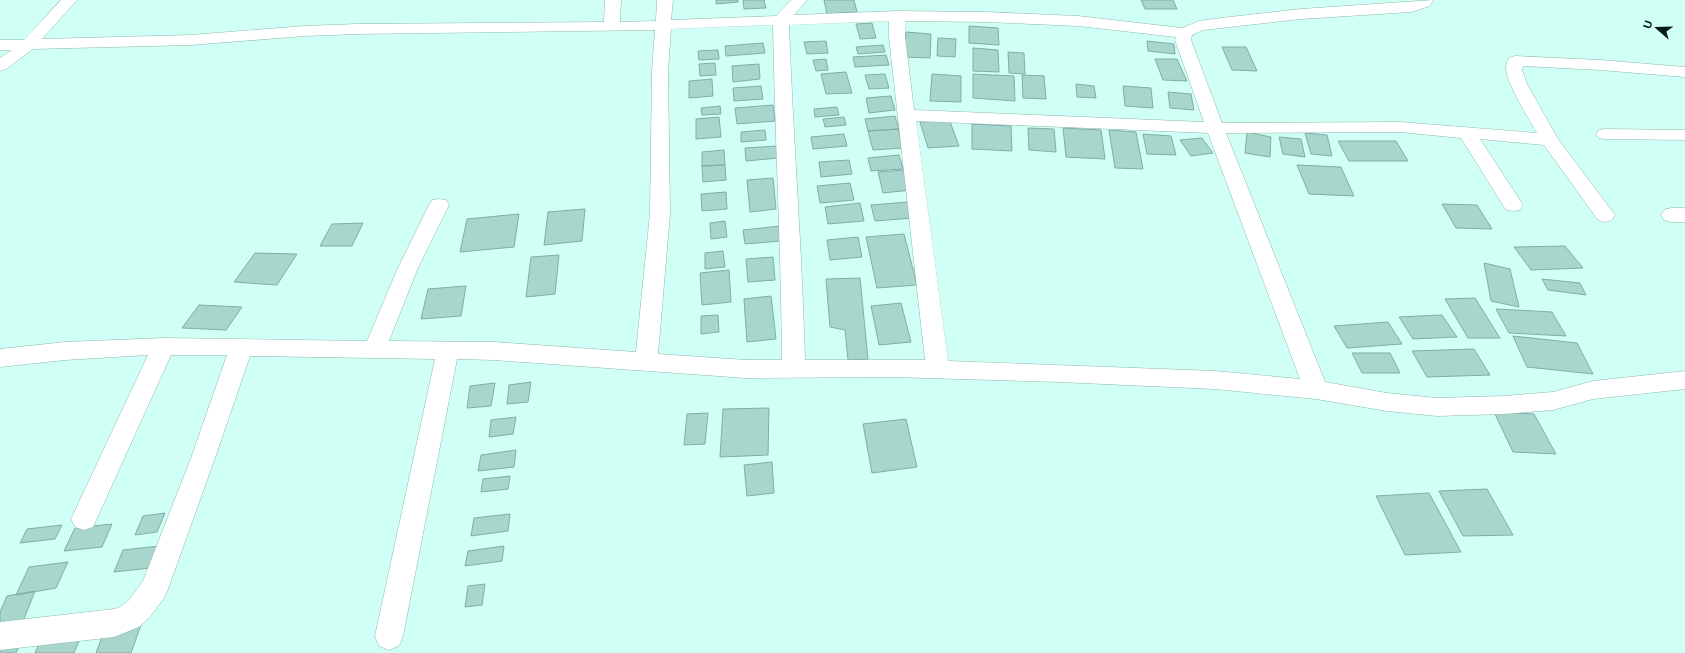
<svg xmlns="http://www.w3.org/2000/svg" width="1685" height="653" viewBox="0 0 1685 653" font-family="'Open Sans',sans-serif">
  <style>
    .building { fill: #a8d6cc; stroke: #81ada4 }
    .lines { fill: none; stroke-linecap: round; stroke-linejoin: round }
    .minor-casing { stroke: #8bb8af; stroke-width: 1 }
    .minor { fill: #fff; fill-rule: evenodd }
  </style>
  <rect width="100%" height="100%" fill="#d0fff5"/>
  <!-- building -->
  <path class="building" d="M716,0H738V2L716,4Z
    M743,0H764L766,8L744,9Z
    M824,0H854L857,12L827,14Z
    M1141,0H1173L1177,9H1145Z
    M872,23L876,38L860,39L856,24Z
    M969,26L998,28L999,45L969,43Z
    M906,32L931,34L930,58L904,57Z
    M938,38L956,39L955,57L937,56Z
    M826,41L828,53L807,54L804,42Z
    M1147,41L1174,44L1175,54L1148,51Z
    M763,43L765,53L726,56L725,46Z
    M883,45L885,52L858,54L856,47Z
    M1222,47H1246L1257,71L1232,70Z
    M973,48L998,50L999,72L973,71Z
    M718,50L719,59L699,60L698,51Z
    M1008,52L1024,53L1025,74L1009,73Z
    M886,55L889,65L855,67L853,57Z
    M826,59L828,70L816,71L813,60Z
    M1155,59H1177L1187,81L1163,80Z
    M715,63L716,75L700,76L699,64Z
    M759,64L760,79L733,82L732,66Z
    M846,72L852,93L826,94L821,74Z
    M885,74L889,88L869,89L865,75Z
    M932,74L961,76V102L930,101Z
    M973,74L1014,76L1015,101L973,98Z
    M1022,75L1044,76L1046,99L1023,98Z
    M712,79L713,96L689,98V81Z
    M1076,84L1094,86L1096,98L1077,97Z
    M761,86L763,99L734,101L733,88Z
    M1123,86L1151,88L1153,108L1125,106Z
    M1168,92L1191,94L1194,110L1170,108Z
    M891,96L895,110L869,113L866,98Z
    M773,105L775,121L737,124L735,108Z
    M720,106L721,114L702,115L701,108Z
    M837,107L839,115L815,117L814,109Z
    M895,116L899,129L868,131L865,119Z
    M719,117L721,137L696,139V119Z
    M844,117L846,125L825,127L823,119Z
    M949,119L959,146L928,148L920,122Z
    M972,124L1011,126L1012,151L972,149Z
    M1028,128L1054,129L1056,152L1029,150Z
    M1063,128L1101,130L1105,159L1066,157Z
    M898,129L903,148L873,150L868,131Z
    M765,130L766,140L741,142V132Z
    M1109,130L1136,132L1143,169L1115,168Z
    M1247,132L1271,137L1270,157L1245,153Z
    M1305,133L1327,135L1332,156L1311,154Z
    M844,134L847,146L813,149L811,137Z
    M1143,134L1171,136L1176,155L1147,154Z
    M1279,137L1301,139L1305,157L1283,154Z
    M1202,138L1213,153L1191,156L1180,140Z
    M1338,141H1396L1408,161H1349Z
    M777,146L779,158L746,161L745,148Z
    M724,150L725,165L702,166V152Z
    M899,155L903,169L871,171L868,158Z
    M849,160L852,174L821,177L819,162Z
    M725,165L726,180L703,182L702,166Z
    M1297,165L1341,167L1354,196L1309,194Z
    M906,170L911,190L883,193L878,172Z
    M773,178L776,209L750,212L747,180Z
    M850,183L854,200L820,203L817,186Z
    M726,192L727,209L702,211L701,194Z
    M908,202L913,218L875,221L871,205Z
    M860,203L864,221L828,224L825,207Z
    M1442,204L1477,205L1492,229L1456,228Z
    M585,209L582,241L544,245L548,212Z
    M519,214L514,247L460,252L467,219Z
    M725,221L727,237L711,239L710,223Z
    M363,223L352,246H320L332,224Z
    M780,226L781,241L745,244L743,230Z
    M904,234L917,285L877,288L866,237Z
    M858,237L862,257L830,260L827,240Z
    M1565,246L1583,268L1531,270L1514,247Z
    M723,251L725,267L705,269V253Z
    M255,253L297,254L277,285L234,282Z
    M559,255L555,294L526,297L531,257Z
    M773,257L775,280L748,282L746,259Z
    M1484,263L1510,269L1519,307L1491,301Z
    M729,270L731,302L702,305L700,273Z
    M860,278L868,359L848,360L845,330L830,327L826,279Z
    M1542,279L1580,283L1586,295L1548,290Z
    M466,286L461,316L421,319L428,289Z
    M771,296L776,339L747,342L744,299Z
    M1475,298L1500,338H1468L1445,299Z
    M901,303L911,342L879,345L871,306Z
    M199,305L242,307L226,330L182,328Z
    M1496,309L1552,312L1566,336L1509,333Z
    M718,315L719,332L701,334V316Z
    M1442,315L1457,337L1413,339L1399,317Z
    M1388,322L1402,344L1347,348L1334,326Z
    M1513,336L1577,343L1593,374L1527,367Z
    M1474,349L1490,375L1427,377L1412,351Z
    M1352,353H1390L1400,373H1362Z
    M531,382L528,402L507,404L509,385Z
    M495,383L491,406L467,408L470,386Z
    M769,408L768,455L720,457L723,409Z
    M1494,412L1534,414L1556,454L1513,452Z
    M708,413L705,444L684,445L687,414Z
    M516,417L513,434L489,437L491,420Z
    M906,419L917,467L872,473L863,424Z
    M516,450L514,467L478,471L481,455Z
    M772,462L774,493L747,496L744,465Z
    M510,476L508,489L481,492L483,479Z
    M1487,489L1513,535L1463,536L1439,491Z
    M1429,493L1461,552L1405,555L1376,496Z
    M165,513L157,532L135,535L143,516Z
    M510,514L508,531L471,536L474,518Z
    M112,524L102,547L64,551L75,528Z
    M62,525L55,539L20,543L27,529Z
    M169,545L160,567L114,572L123,550Z
    M504,546L502,561L465,566L468,551Z
    M68,562L56,588L16,595L29,567Z
    M485,584L482,605L465,607L468,586Z
    M35,591L22,624L0,628V612L7,596Z
    M141,625L131,653H96L105,629Z
    M82,634L74,653H35L41,639Z
    M19,646L16,653H0V648Z"/>
  <g class="lines">
    <!-- minor casing -->
    <g class="minor-casing">
      <path id="minor" d="M61,0H77L42,39L191,35L305,26L357,24L604,22L605,0H621L620,22L656,21L657,0H673L671,20L776,16L791,0H807L794,15L897,11L986,12L1078,16L1182,28L1199,21L1221,18L1301,9L1433,0L1430,6L1411,12L1301,19L1221,28L1203,30L1192,35L1191,40L1222,123L1400,122L1537,133C1529,119 1507,84 1506,69C1506,65 1507,61 1509,58L1515,56L1600,60L1685,67V77L1600,70L1523,66L1522,70L1527,84L1558,139L1615,215L1612,220L1605,222L1598,220L1544,145L1480,139L1523,205L1520,210L1513,211L1506,210L1461,138L1400,132L1226,133L1325,382L1387,393L1437,398L1504,396L1553,392L1593,381L1685,371V389L1593,399L1553,410L1504,414L1437,416L1387,411L1316,399L1215,389L1059,382L892,377L746,378L494,360L457,359L403,636L399,646L389,650L379,646L375,636L435,359L250,356L215,458L168,589L164,598L149,618L139,627L114,637L0,650V622L114,609L120,607L129,600L143,581L191,458L227,355H171L93,527L84,530L75,527L71,519L148,355L65,360L0,367V349L65,342L164,338L367,341L397,270L429,205L432,200L439,199L446,200L449,205L417,270L389,341L494,342L636,352L650,214L652,71L655,30L357,34L305,36L191,45L33,49L6,69L0,71V58L12,50H0V40H24ZM889,21V37L925,360H805C802,248 793,137 789,25ZM905,21L986,22L1078,26L1176,37L1175,40L1204,122L914,110L905,37ZM773,25C775,137 781,248 782,360H746L658,354L670,214L668,71L671,29ZM916,121L1208,133L1300,379L1215,371L948,361Z
        M1605,129L1685,130V140L1605,139L1599,138L1596,134L1599,130Z
        M1671,208H1685V222H1671L1664,220L1661,215L1664,210Z"/>
    </g>
    <!-- minor -->
    <use href="#minor" class="minor"/>
  </g>
  <!-- north arrow -->
  <g transform="translate(1657 28) rotate(290)" stroke="#d0fff5" stroke-width="3" paint-order="stroke">
  <path d="M0-3L7 15L0 10L-7 15Z" fill="#0a1c19"/>
  <text y="-6" font-size="11" font-weight="bold" text-anchor="middle" fill="#0a1c19">U</text>
  </g>
</svg>
